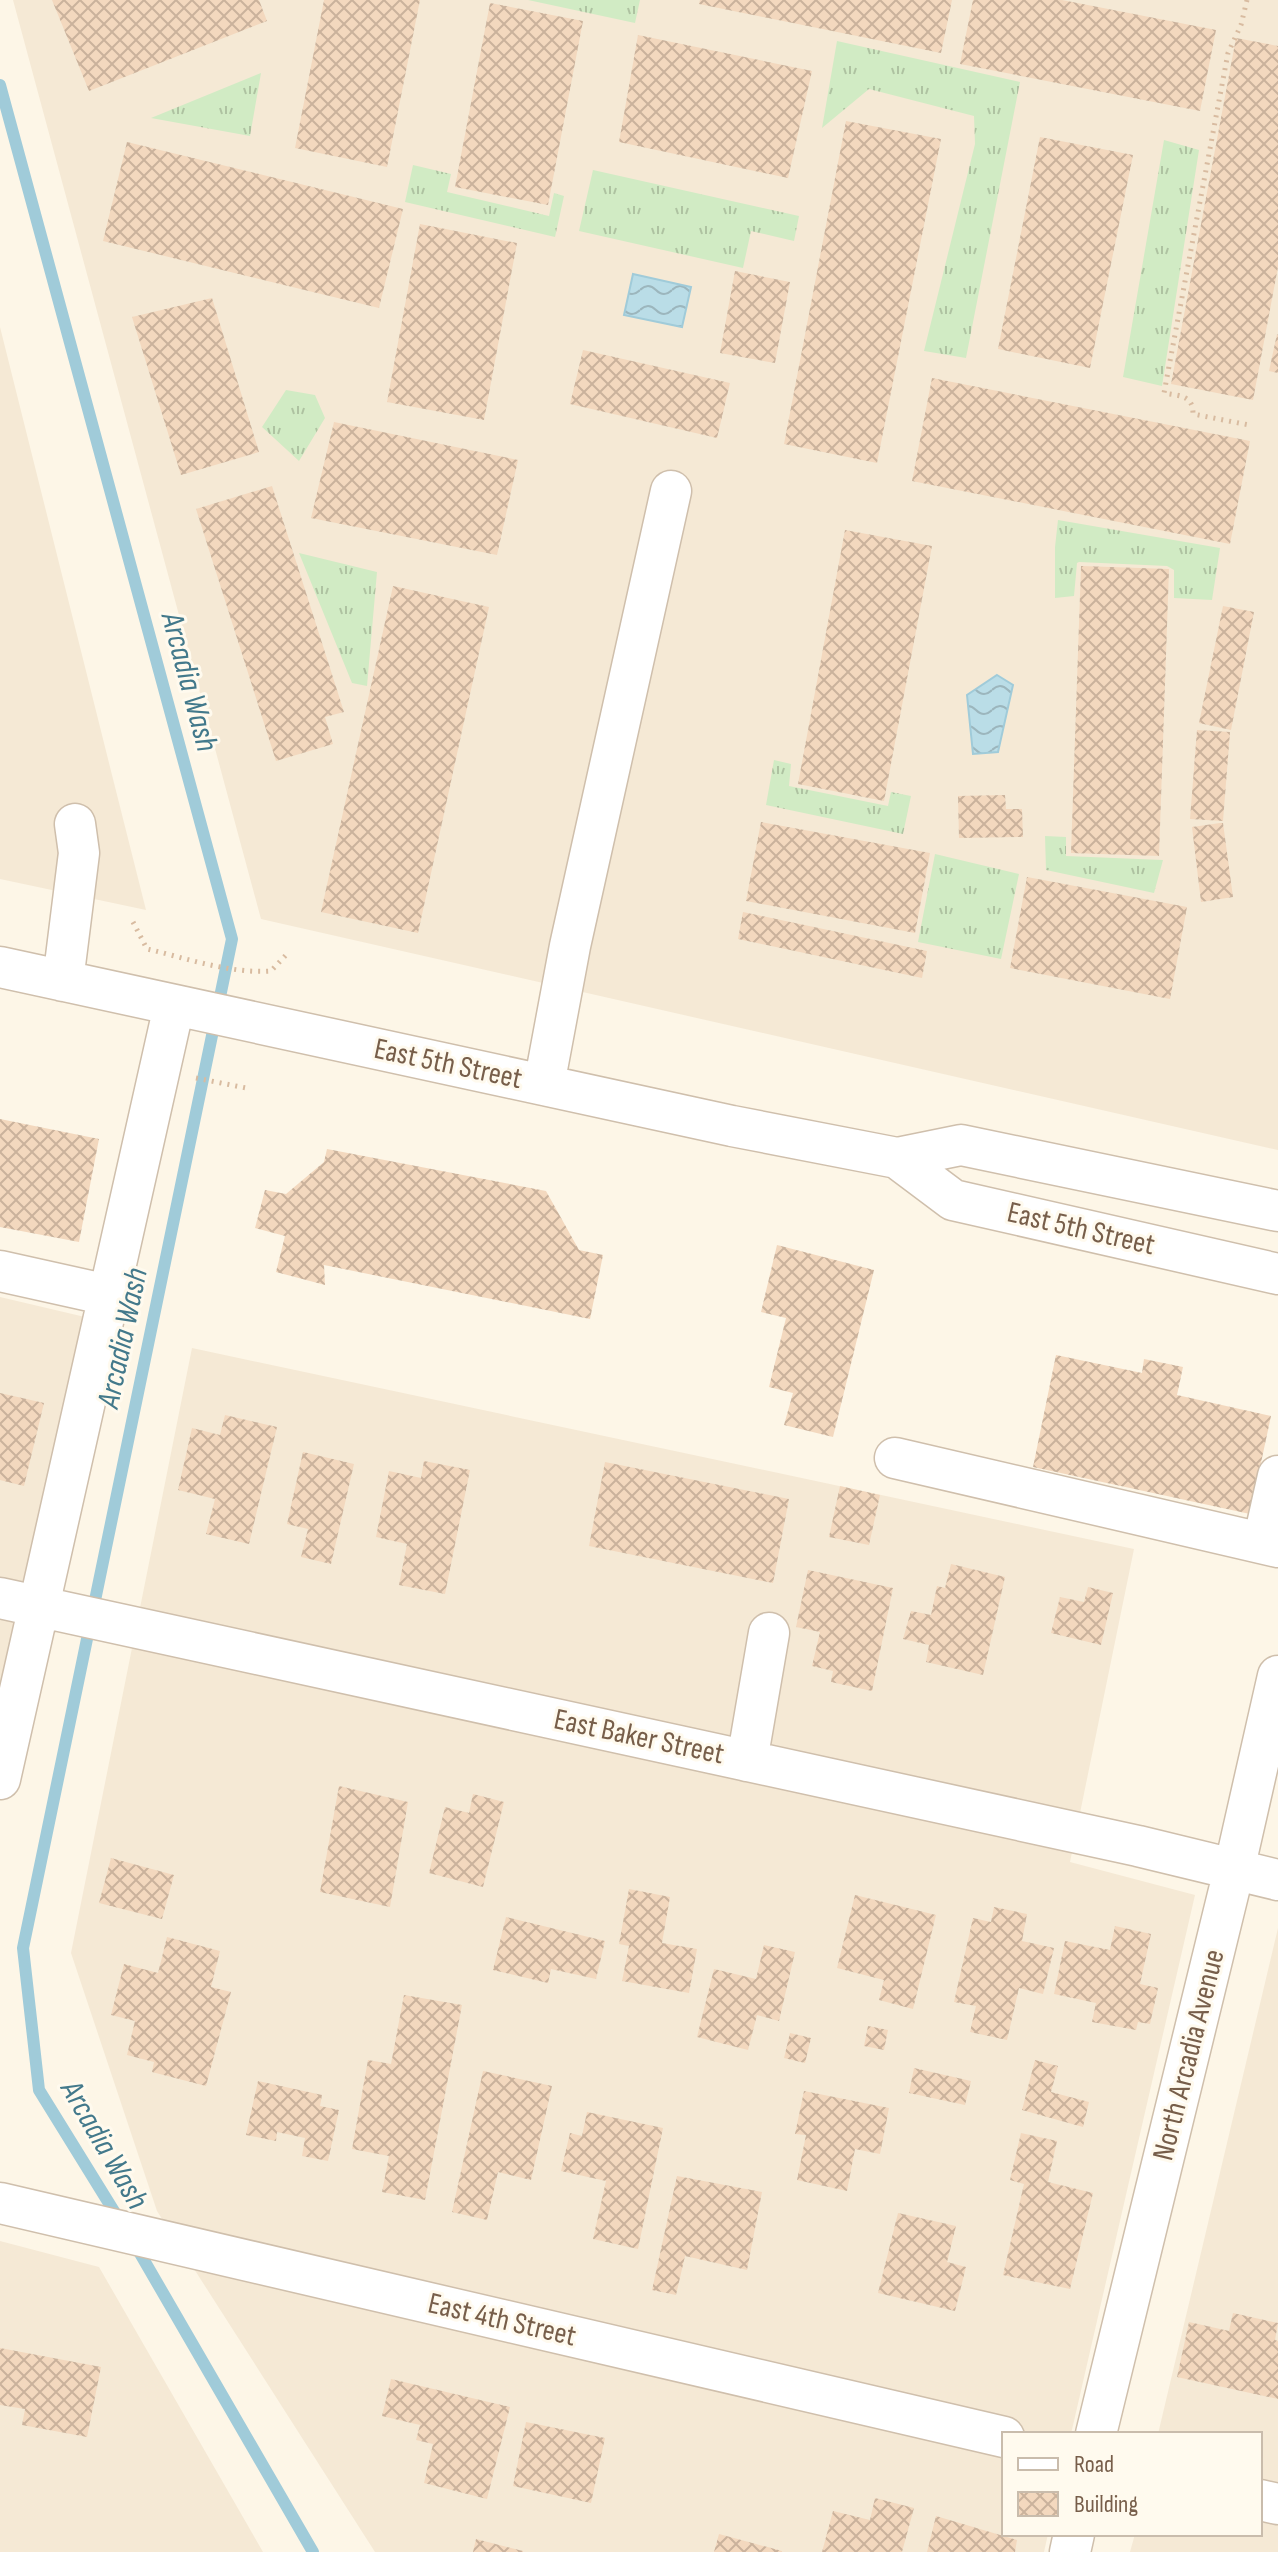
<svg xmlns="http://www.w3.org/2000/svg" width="1278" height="2552" viewBox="0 0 1278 2552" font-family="'Sofia Sans Condensed',sans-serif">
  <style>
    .residential { fill: #f5e9d5 }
    .grass { fill: url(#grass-tufts) }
    .water { fill: url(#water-waves); stroke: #a0cbd9; stroke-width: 2 }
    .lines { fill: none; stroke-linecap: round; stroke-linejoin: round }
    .stream { stroke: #a0cbd9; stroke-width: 12 }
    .building { fill: url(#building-cross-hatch) }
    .minor-casing { stroke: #cfbfac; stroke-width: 43 }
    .path { stroke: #d8bba0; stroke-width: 5; stroke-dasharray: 2 6; stroke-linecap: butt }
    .minor { stroke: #fff; stroke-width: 40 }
    .labels { text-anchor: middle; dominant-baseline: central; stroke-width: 6; stroke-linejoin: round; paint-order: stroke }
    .street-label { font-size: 30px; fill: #775e4a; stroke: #fffaee }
    .water-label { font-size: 32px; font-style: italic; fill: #43798b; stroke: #fffaee }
  </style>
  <defs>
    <pattern id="grass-tufts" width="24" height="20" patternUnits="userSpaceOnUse" patternTransform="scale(2)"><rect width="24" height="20" fill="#d1ebc4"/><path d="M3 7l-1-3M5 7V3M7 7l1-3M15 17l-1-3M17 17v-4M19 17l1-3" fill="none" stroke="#aec2a1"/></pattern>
    <pattern id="water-waves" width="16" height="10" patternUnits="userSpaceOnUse" patternTransform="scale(2)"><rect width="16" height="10" fill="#badde7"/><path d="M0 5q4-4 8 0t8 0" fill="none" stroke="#9cb6bd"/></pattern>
    <pattern id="building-cross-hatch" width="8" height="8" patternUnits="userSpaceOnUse" patternTransform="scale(2)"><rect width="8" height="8" fill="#f3d8be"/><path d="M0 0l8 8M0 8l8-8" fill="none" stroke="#cab29c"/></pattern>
  </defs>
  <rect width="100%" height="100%" fill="#fdf6e7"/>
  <!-- residential -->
  <path class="residential" d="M13,0H1278V1150L261,919Z
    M0,327L111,771L146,910L0,879Z
    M0,1297L85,1317L0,1688Z
    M192,1348L1134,1549L1070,1862L1195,1895L1071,2434H1004V2534H1048L1044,2552H375L157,2211L71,1953Z
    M1278,1928V2552H1130L1135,2534H1260V2434H1158Z
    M0,2241L99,2267L263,2552H0Z"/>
  <!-- grass -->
  <path class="grass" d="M528,0H640L635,23Z
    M837,41L1020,82L966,358L924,351L975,144L974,116L869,89L822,128Z
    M261,73L250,136L151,118Z
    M1164,140L1199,150L1162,386L1123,377Z
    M413,165L451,174L447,192L549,216L554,193L564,196L555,237L405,202Z
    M593,170L799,216L794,241L751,231L743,268L579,231Z
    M286,390L315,395L325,418L299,461L262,427Z
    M1058,520L1220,548L1212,600L1174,598V570L1167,566L1079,562L1077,563L1074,596L1055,598V547Z
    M299,553L377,572L367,686L352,683Z
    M774,760L791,764L789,786L888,806L891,792L911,796L903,834L766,805Z
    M1045,836L1066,837V856L1163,860L1154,893L1046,870Z
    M935,854L1019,874L1001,959L918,942Z"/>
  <!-- water -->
  <path class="water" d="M633,274L691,287L682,327L624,315Z
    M997,675L1013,685L998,752L973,754L967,695Z"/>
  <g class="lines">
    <!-- stream -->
    <path class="stream" d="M0,85L232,939L23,1948L39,2090L120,2221
      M134,2243L313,2552"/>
  </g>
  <!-- building -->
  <path class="building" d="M52,0H259L267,21L89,91Z
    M324,0H420L387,167L295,148Z
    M700,0H952L941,53L699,4Z
    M973,0H1062L1216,30L1200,111L960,64Z
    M490,3L583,21L548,205L455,187Z
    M638,35L812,71L788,178L619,142Z
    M1236,38L1278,46V267L1253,400L1171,384Z
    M846,121L941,139L877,463L784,444Z
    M1040,137L1133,155L1090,368L998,349Z
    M127,142L403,209L379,308L103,241Z
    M420,224L517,243L484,420L387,402Z
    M735,271L790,282L775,363L720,353Z
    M212,298L259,452L181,475L132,317Z
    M1277,334L1278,335V373L1269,371Z
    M583,350L730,383L717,438L570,404Z
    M932,378L1250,441L1230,544L912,481Z
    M334,422L518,460L497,555L311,518Z
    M272,486L344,712L325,717L333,744L276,761L196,509Z
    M845,530L932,546L884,801L798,784Z
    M1081,566L1169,569L1159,856L1071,853Z
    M393,586L489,607L418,933L321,912Z
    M1223,606L1254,612L1231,730L1199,723Z
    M1197,730L1230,732L1223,821L1190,819Z
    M1005,795L1006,809H1022L1023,837L959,838L958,796Z
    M761,822L930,853L915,933L746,901Z
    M1220,823H1223L1233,897L1201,902L1192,827Z
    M1027,877L1187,907L1170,999L1010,968Z
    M743,912L927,951L922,978L738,939Z
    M0,1119L99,1139L79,1242L0,1227Z
    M327,1149L546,1191L579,1250L603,1255L590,1319L324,1265L325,1285L276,1272L285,1236L255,1228L265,1190L286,1194L324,1162Z
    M777,1245L874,1270L833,1437L784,1425L793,1393L769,1387L786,1318L761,1312Z
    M1056,1355L1142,1373L1144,1359L1183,1367L1177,1395L1271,1416L1250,1514L1033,1467Z
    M0,1393L44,1403L24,1486L0,1480Z
    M225,1415L277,1427L249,1544L206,1534L215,1499L178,1490L192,1428L220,1435Z
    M303,1452L354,1464L331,1564L301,1557L308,1529L287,1524Z
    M424,1461L470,1470L445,1594L399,1585L407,1544L376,1537L389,1471L421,1478Z
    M605,1462L789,1499L773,1583L589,1546Z
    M840,1486L880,1495L869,1545L829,1537Z
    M951,1564L1005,1577L983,1675L926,1662L929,1645L903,1639L911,1611L931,1615L937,1586L945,1588Z
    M808,1570L893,1588L872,1691L831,1682L833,1671L812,1666L820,1632L796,1627Z
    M1088,1587L1113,1593L1101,1645L1051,1633L1060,1597L1084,1602Z
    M339,1786L408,1802L390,1907L320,1892Z
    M473,1794L504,1802L483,1887L429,1873L445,1807L469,1813Z
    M111,1858L174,1875L162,1919L99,1903Z
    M629,1889L670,1897L662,1943L697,1949L689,1993L622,1981L629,1946L619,1944Z
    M855,1895L936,1915L913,2009L879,2000L884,1980L837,1968Z
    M994,1907L1027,1914L1022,1941L1054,1948L1043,1994L1019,1988L1007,2040L970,2032L976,2006L954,2002L973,1918L991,1922Z
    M506,1917L605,1941L596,1979L551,1969L548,1983L493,1970Z
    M1115,1926L1151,1934L1140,1984L1158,1988L1150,2024L1138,2022L1136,2030L1092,2022L1096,2003L1054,1994L1065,1941L1110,1950Z
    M167,1937L220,1951L211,1987L231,1992L206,2086L152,2072L154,2062L127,2055L135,2021L111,2015L124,1964L158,1973Z
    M764,1945L795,1952L779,2021L757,2015L748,2050L697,2037L714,1969L756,1979Z
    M404,1995L462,2005L425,2200L382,2192L389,2156L352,2149L368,2060L391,2064Z
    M868,2026L888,2030L884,2050L864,2046Z
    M790,2033L811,2038L805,2063L784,2058Z
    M1035,2060L1058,2066L1051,2092L1089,2102L1083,2127L1022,2110Z
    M914,2068L971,2081L965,2105L909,2093Z
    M483,2071L552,2086L531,2180L498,2172L487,2220L452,2212Z
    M258,2081L322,2095L320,2106L339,2110L328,2161L302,2156L305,2138L277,2132L276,2141L246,2135Z
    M804,2091L889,2108L880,2154L855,2149L847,2191L797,2180L806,2135L795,2134Z
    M587,2112L663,2128L638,2249L593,2239L606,2181L561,2171L570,2133L582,2136Z
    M1021,2133L1057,2141L1048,2182L1093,2193L1070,2289L1003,2275L1024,2184L1010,2180Z
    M677,2176L762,2192L747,2270L685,2256L676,2295L652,2290Z
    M898,2213L956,2226L947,2262L966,2267L955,2311L878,2293Z
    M1233,2313L1278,2323L1275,2340L1278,2341V2399L1177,2377L1189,2322L1229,2331Z
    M0,2348L101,2367L87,2437L22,2425L25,2409L0,2405Z
    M391,2379L510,2407L487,2499L424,2483L433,2444L416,2440L420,2425L382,2416Z
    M526,2422L605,2438L591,2503L513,2486Z
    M875,2498L914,2508L902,2552H822L833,2511L870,2520Z
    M936,2516L1017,2540L1015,2552H927Z
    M719,2534L782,2551V2552H714Z
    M476,2539L523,2551V2552H473Z"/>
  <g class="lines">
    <!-- minor casing -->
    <g class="minor-casing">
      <path id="minor" d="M0,967L732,1126L897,1158L961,1145L1278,1211
        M63,981L79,853L75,824
        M544,1085L570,946L671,491
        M897,1158L953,1200L1278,1274
        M0,1271L108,1295
        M895,1458L1278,1547
        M1263,1543L1278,1476
        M0,1598L1138,1846L1278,1880
        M747,1761L769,1633
        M0,1779L174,1006
        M0,2203L1004,2437
        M1096,2434L1234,1870L1278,1676
        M1260,2500L1278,2504
        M1070,2552L1074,2534"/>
    </g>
    <!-- path -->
    <path class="path" d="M1247,0L1241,25L1228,53L1164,393C1180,396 1193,395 1193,414L1249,425
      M133,922L147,949C186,958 230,974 271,971L286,955
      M196,1078L246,1088"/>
    <!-- minor -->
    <use href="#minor" class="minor"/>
  </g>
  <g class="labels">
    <!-- street labels -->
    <g class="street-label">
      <text transform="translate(448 1064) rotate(12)">East 5th Street</text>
      <text transform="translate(1081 1229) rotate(13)">East 5th Street</text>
      <text transform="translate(639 1737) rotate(12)">East Baker Street</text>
      <text transform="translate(1189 2055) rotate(-76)">North Arcadia Avenue</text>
      <text transform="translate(502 2320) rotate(13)">East 4th Street</text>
    </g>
    <!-- water labels -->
    <g class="water-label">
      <text transform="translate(189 682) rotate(75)">Arcadia Wash</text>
      <text transform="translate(123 1338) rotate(-78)">Arcadia Wash</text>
      <text transform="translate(104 2145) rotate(60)">Arcadia Wash</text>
    </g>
  </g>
  <!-- legend -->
  <rect x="1002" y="2432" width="260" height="104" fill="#fffaee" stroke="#c9bcac" stroke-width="2"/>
  <rect x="1018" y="2458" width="40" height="12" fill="#ffffff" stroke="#c9bcac" stroke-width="2"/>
  <text x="1074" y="2472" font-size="24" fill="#775e4a">Road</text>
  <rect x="1018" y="2492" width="40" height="24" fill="url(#building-cross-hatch)" stroke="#c9bcac" stroke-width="2"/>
  <text x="1074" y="2512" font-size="24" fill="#775e4a">Building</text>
</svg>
